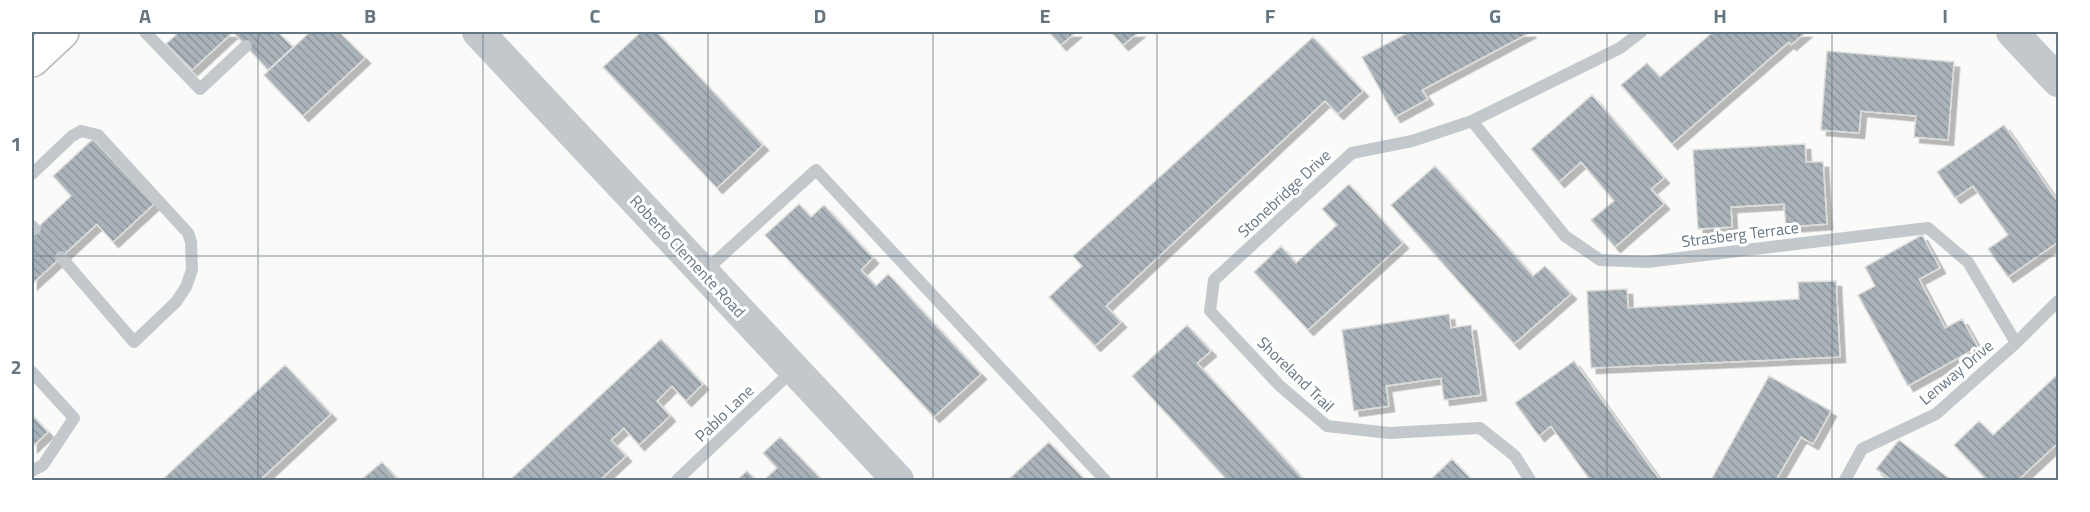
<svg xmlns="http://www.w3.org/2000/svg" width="2090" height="512" viewBox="0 0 2090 512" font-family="'Titillium Web',sans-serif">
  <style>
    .building { fill: url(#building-back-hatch); stroke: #dcdcda; stroke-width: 1.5; filter: url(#shadow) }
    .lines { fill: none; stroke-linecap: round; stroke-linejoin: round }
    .primary-casing { stroke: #b5babe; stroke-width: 36 }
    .service { stroke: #c3c8cc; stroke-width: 12 }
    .tertiary { stroke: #c3c8cc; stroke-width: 32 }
    .primary { stroke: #fff; stroke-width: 33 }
    .grid { fill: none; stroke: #657683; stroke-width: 1.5; stroke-opacity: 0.55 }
    .labels { text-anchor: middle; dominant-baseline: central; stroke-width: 6; stroke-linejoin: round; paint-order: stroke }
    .street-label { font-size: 16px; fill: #657683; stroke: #fff }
    .neatline { fill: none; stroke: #657683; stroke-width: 2 }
    .grid-label { font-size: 20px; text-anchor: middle; font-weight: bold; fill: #657683 }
  </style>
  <defs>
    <pattern id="building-back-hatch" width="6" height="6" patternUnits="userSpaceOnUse" patternTransform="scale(1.5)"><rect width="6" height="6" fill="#aab3b9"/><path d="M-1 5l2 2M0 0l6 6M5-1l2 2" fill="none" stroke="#8e969c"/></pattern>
    <filter id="shadow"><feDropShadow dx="5.5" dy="5.5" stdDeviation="0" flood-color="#0004"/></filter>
  </defs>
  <rect width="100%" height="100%" fill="#fafaf8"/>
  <!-- building -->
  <path class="building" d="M179,32H278L293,47L268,70L233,32L192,70L166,44Z
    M310,32H339L365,58L303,116L264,75Z
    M641,32H657L763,145L717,188L603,67Z
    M1049,32H1076L1061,45Z
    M1111,32H1139L1123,45Z
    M1409,32H1531L1422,90L1428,99L1395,117L1362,57Z
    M1713,32H1806L1791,45L1789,42L1672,144L1621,85L1647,63L1660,77Z
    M1313,37L1363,91L1338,114L1325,101L1106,306L1121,322L1095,346L1049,297L1082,266L1073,256Z
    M1827,51L1954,62L1948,140L1914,137L1916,116L1861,111L1859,133L1821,130Z
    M1592,95L1664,178L1651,189L1664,204L1615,247L1591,220L1614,201L1581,162L1559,182L1531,149Z
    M2004,125L2058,202V242L2008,277L1988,249L2008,235L1973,186L1955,198L1937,172Z
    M93,139L154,204L113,242L97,224L32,284V233L71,196L53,176Z
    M1805,144L1806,162H1823L1827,224L1786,227L1784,204L1731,207L1732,227L1698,229L1693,150Z
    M1435,166L1533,276L1545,266L1571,294L1514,344L1391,205Z
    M1349,184L1403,243L1308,330L1254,272L1281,246L1296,263L1337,225L1322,209Z
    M799,204L811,217L824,205L873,258L861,270L876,286L888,274L981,374L934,417L765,235Z
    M1922,235L1940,268L1919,279L1945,328L1962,319L1978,347L1908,386L1858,295L1875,286L1865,267Z
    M1836,281L1840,357L1591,368L1587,291L1627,289L1628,308L1799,299L1798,282Z
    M1449,314L1451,328L1471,325L1481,395L1444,400L1441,378L1386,386L1389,406L1354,411L1342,330Z
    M1187,325L1211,351L1197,363L1304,480H1227L1132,376Z
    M661,339L703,384L686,401L672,386L657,401L670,416L639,445L624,428L611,440L626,456L600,480H510Z
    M1574,361L1660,480H1590L1551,426L1539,436L1515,403Z
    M285,365L331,414L260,480H162Z
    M2058,374V443L2018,480H1987L1954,445L1979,421L1993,435Z
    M1769,376L1831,411L1813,444L1801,437L1776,480H1711Z
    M32,415L48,432L32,447Z
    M780,437L822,480H764L777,468L763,453Z
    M1899,440L1951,480H1892L1876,469Z
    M1049,442L1085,480H1008Z
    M1452,459L1472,480H1430Z
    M382,462L398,480H361Z
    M747,471L756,480H737Z"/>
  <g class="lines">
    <!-- primary casing -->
    <g class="primary-casing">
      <path id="primary" d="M32,60L62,32"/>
    </g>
    <!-- service -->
    <path class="service" d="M145,32L200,89L246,46
      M1472,121L1565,236L1600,260L1647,262L1928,228L1968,262L2016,343
      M32,174L72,136L81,131L98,135L188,233L191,242L192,270L186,287L176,302L134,342L61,257
      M32,226L35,229
      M704,272L816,170L1105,480
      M32,372L74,418L43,465L32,471
      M677,480L793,370
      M1530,480L1515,456L1480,428L1389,433L1327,426L1280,386L1210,311L1214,280L1352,153L1412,141L1472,121L1620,48L1641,32
      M1845,480L1862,449L1936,414L2016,343L2058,301"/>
    <!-- tertiary -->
    <path class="tertiary" d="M478,32L898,480
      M2012,32L2058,81"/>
    <!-- primary -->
    <use href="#primary" class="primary"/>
  </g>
  <!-- grid -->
  <path class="grid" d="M258,32V480M483,32V480M708,32V480M933,32V480M1157,32V480M1382,32V480M1607,32V480M1832,32V480M32,256H2058"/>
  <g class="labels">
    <!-- street labels -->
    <g class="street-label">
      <text transform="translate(1284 193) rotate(-43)">Stonebridge Drive</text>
      <text transform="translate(1740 234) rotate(-7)">Strasberg Terrace</text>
      <text transform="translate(688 256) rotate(47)">Roberto Clemente Road</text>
      <text transform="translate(1956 372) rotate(-40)">Lenway Drive</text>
      <text transform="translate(1296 374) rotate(44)">Shoreland Trail</text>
      <text transform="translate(724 413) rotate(-44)">Pablo Lane</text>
    </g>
  </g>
  <!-- border -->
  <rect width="2090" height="512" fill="none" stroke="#ffffff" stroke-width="66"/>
  <rect x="33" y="33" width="2024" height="446" class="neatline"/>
  <g class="grid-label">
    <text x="145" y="23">A</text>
    <text x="370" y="23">B</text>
    <text x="595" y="23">C</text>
    <text x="820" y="23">D</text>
    <text x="1045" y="23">E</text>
    <text x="1270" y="23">F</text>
    <text x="1495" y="23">G</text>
    <text x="1720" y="23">H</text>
    <text x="1945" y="23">I</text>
    <text x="16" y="151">1</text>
    <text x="16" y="374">2</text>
  </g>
</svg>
